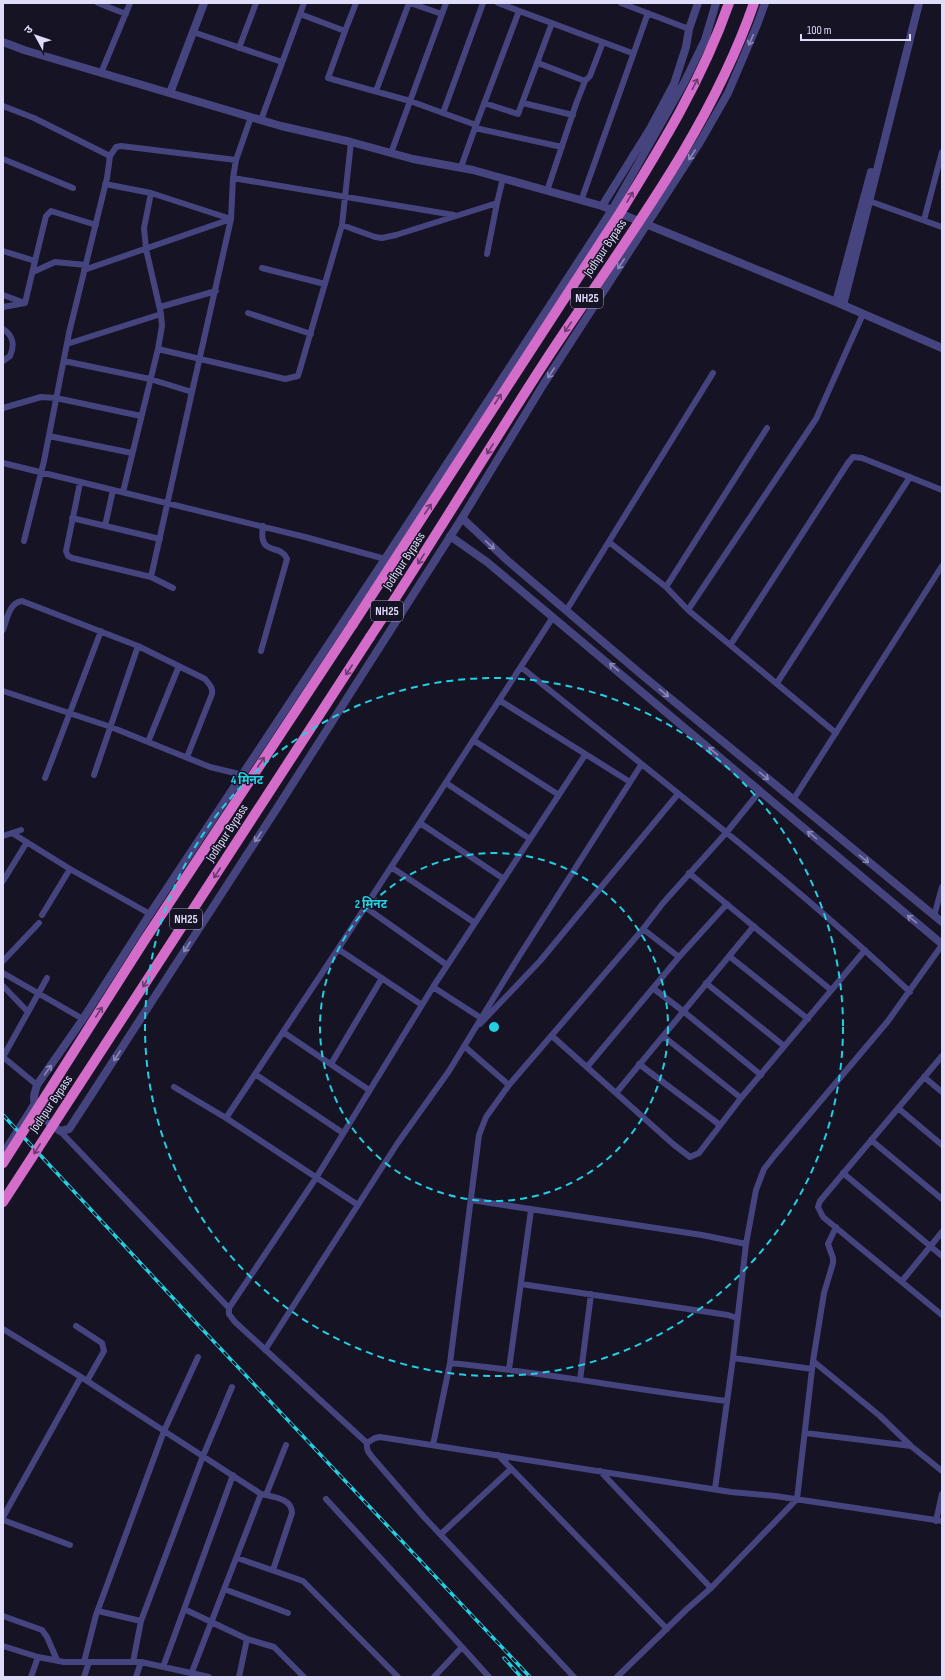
<svg xmlns="http://www.w3.org/2000/svg" width="945" height="1680" viewBox="0 0 945 1680" font-family="'Sofia Sans Condensed','Noto Sans Devanagari',sans-serif">
  <style>
    .lines { fill: none; stroke-linecap: round; stroke-linejoin: round }
    .minor { stroke: #45447e; stroke-width: 6 }
    .tertiary { stroke: #45447e; stroke-width: 8 }
    .trunk { stroke: #d46cca; stroke-width: 10 }
    .rail-casing { stroke: #21d0e1; stroke-width: 3.5 }
    .rail { stroke: #161325; stroke-width: 2; stroke-dasharray: 6; stroke-linecap: butt }
    .trunk-bridge { stroke: #d46cca; stroke-width: 10 }
    .oneway { stroke: #8a88b6 }
    .oneway2 { stroke: #6b3b6f }
    .ring { fill: none; stroke: #21d0e1; stroke-width: 2; stroke-dasharray: 7 5 }
    .labels { text-anchor: middle; dominant-baseline: central; stroke-width: 3; stroke-linejoin: round; paint-order: stroke }
    .shield { fill: #161325; stroke: #a3a0ba; stroke-width: 1 }
    .shield-label { font-size: 12px; font-weight: bold; fill: #dfdcfa }
    .street-label { font-size: 13px; fill: #dfdcfa; stroke: #161325 }
    .centre { fill: #21d0e1; stroke: #161325; stroke-width: 2 }
    .ring-label { font-size: 12px; text-anchor: middle; font-weight: bold; fill: #21d0e1; stroke: #161325; stroke-width: 3; stroke-linejoin: round; paint-order: stroke }
  </style>
  <rect width="100%" height="100%" fill="#161325"/>
  <g class="lines">
    <!-- minor -->
    <path class="minor" d="M98,3L126,14
      M410,3L442,14
      M498,3L632,53
      M621,3L689,29
      M300,14L345,31L328,78L410,101L476,125L461,167
      M345,31L356,3
      M193,32L282,62
      M239,48L256,3
      M538,63L585,81
      M101,73L130,3
      M376,91L409,3
      M484,103L518,114L552,23
      M523,103L573,115
      M3,106L34,118L110,156L116,147L121,146L236,160L251,117
      M443,113L483,3
      M261,120L304,3
      M476,125L519,11
      M475,128L562,147
      M391,153L446,3
      M3,159L73,188
      M233,178L454,215
      M105,184L151,193L231,219L233,178L236,160
      M547,191L576,104L585,81L590,76L603,42
      M581,201L648,13
      M869,201L942,227
      M924,220L942,152
      M342,225L375,237L382,238L396,235L497,203L503,178
      M3,251L35,261L25,303L3,307
      M487,254L497,203
      M35,261L46,216L51,211L96,225
      M262,268L325,284
      M84,270L231,219
      M33,272L55,262L86,265
      M3,295L22,302
      M160,307L216,291
      M248,313L311,334
      M3,329C13,335 15,345 10,356L3,361
      M67,344L161,314
      M158,349L285,379L298,376L342,225L351,142
      M64,361L150,379L192,392L151,577
      M192,392L231,219
      M3,408L41,397L56,398L141,416
      M49,436L132,453
      M3,463L305,537L385,559
      M80,483L66,551L68,556L72,558L151,577L173,588
      M123,492L158,349L162,326L161,314L146,249L144,228L151,193
      M72,518L160,539
      M105,526L113,490
      M24,541L44,461L69,333L107,178L110,156
      M609,542L666,587L688,610L836,733
      M666,587L767,428
      M688,610L816,419L863,314
      M566,611L713,373
      M3,630C7,619 9,603 22,601L138,646L205,679C209,684 213,687 212,694L187,757
      M731,644L848,463L853,457L862,458L942,490
      M261,651L287,559C280,542 258,558 263,526
      M521,667C651,773 787,876 910,992
      M777,683L910,477
      M3,691L111,727L210,767L243,775
      M499,700L630,782
      M473,740L559,795
      M148,742L179,666
      M94,775L138,646
      M45,778L101,631
      M446,783L530,839
      M793,800L942,566
      M420,823L504,879
      M12,833L70,869L150,914
      M3,836L21,830
      M391,867L475,923
      M689,873L831,990
      M3,881L27,842
      M365,907L447,965
      M42,915L70,869
      M934,916L942,887
      M643,929L679,957
      M338,949L422,1005
      M729,956L808,1019
      M3,961L39,923
      M3,973L83,1019
      M706,983L784,1046
      M3,986L28,1012
      M433,987L481,1018
      M654,989L683,1011L761,1075
      M480,1024L540,961L678,794
      M283,1032L369,1090
      M552,1036L673,1144L690,1157L699,1153L741,1098L865,950
      M663,1036L741,1098
      M464,1046L509,1085
      M942,1056L820,1201L818,1207L823,1217L942,1315
      M3,1057L47,978
      M3,1057L37,1085
      M331,1064L382,978
      M639,1064L720,1125
      M587,1067L679,957L727,904
      M255,1074L343,1133
      M924,1077L942,1092
      M174,1087L226,1118L358,1205
      M616,1093L754,926
      M898,1108L942,1145
      M226,1118L338,949L553,617
      M60,1131L229,1308
      M871,1140L942,1199
      M3,1152L34,1103
      M843,1173L942,1256
      M471,1200L702,1235L746,1244
      M902,1281L942,1232
      M521,1284L728,1315L737,1318
      M76,1326L102,1343L104,1351L87,1381
      M3,1329L81,1377L261,1494L190,1677
      M265,1350L397,1144L449,1071L518,958L641,765
      M733,1358L812,1369
      M813,1361L824,1293L833,1263V1258L828,1244L836,1227
      M450,1363C543,1372 634,1390 727,1401
      M509,1369L531,1210
      M580,1380L591,1294
      M805,1433L911,1446
      M367,1443L235,1322L229,1314V1308L316,1178L433,987L585,755
      M433,1445L450,1363L479,1135L486,1117L509,1085L643,929L663,903L726,833L760,791
      M498,1455L667,1629
      M600,1471L711,1588
      M715,1489L733,1358L746,1244L756,1190L764,1169L775,1155L888,1021L942,945
      M261,1494C273,1497 292,1498 292,1513L273,1570
      M266,1495L286,1445
      M326,1499L462,1647
      M3,1517L81,1377
      M3,1520L70,1545
      M936,1521L942,1494
      M441,1534L511,1469
      M237,1558L303,1581L398,1677
      M224,1589L288,1613
      M184,1609L247,1639L239,1677
      M98,1611L141,1621
      M3,1616L42,1630L47,1637L57,1660
      M247,1639L274,1647L304,1677
      M3,1646L38,1657L64,1662H141L136,1677
      M84,1662L96,1615L164,1431L198,1357
      M133,1662L141,1621L203,1456L232,1387
      M141,1662L209,1677
      M163,1667L233,1475
      M31,1677L38,1657
      M84,1677L89,1662
      M434,1677L462,1647L489,1677
      M574,1677L424,1517L373,1458C369,1453 366,1450 367,1443L375,1438L380,1437L731,1492L775,1496L942,1521
      M617,1677L687,1609L711,1588L797,1499L813,1361L880,1416L911,1446L942,1471"/>
    <!-- tertiary -->
    <path class="tertiary" d="M716,3L705,40L684,83L612,210L385,559L150,914L83,1019L37,1085C36,1089 34,1094 34,1098C34,1111 50,1124 60,1131L69,1129L86,1103L279,805L462,518L543,385L700,142L728,93L757,25L765,3
      M3,42L24,50L281,126L351,142L413,159L473,170L602,206L836,302L942,348
      M170,93L204,3
      M602,206L651,127L674,84L686,47L689,29L698,3
      M836,302L871,172
      M843,305L919,3
      M462,518L508,561L642,675L942,922
      M450,536L487,562L942,944"/>
    <!-- trunk -->
    <path class="trunk" d="M353,624L620,213C662,145 702,80 729,3
      M370,637C431,545 488,449 548,357C623,243 709,133 754,3"/>
    <!-- rail casing -->
    <g class="rail-casing">
      <path id="rail" d="M3,1115L185,1311L530,1677
        M504,1658L521,1677"/>
    </g>
    <!-- rail -->
    <use href="#rail" class="rail"/>
    <!-- trunk-bridge -->
    <path class="trunk-bridge" d="M3,1163L144,941L353,624
      M3,1202L370,637"/>
  </g>
  <!-- one-way arrows -->
  <defs><path id="oneway-shaft" d="M-6 0H5M1.5-3L5.5 0L1.5 3" fill="none" stroke-width="1.6" stroke-linecap="round" stroke-linejoin="round"/></defs>
  <g class="oneway">
    <use href="#oneway-shaft" transform="translate(751 40) rotate(113)"/>
    <use href="#oneway-shaft" transform="translate(692 155) rotate(123)"/>
    <use href="#oneway-shaft" transform="translate(621 264) rotate(123)"/>
    <use href="#oneway-shaft" transform="translate(551 373) rotate(123)"/>
    <use href="#oneway-shaft" transform="translate(490 545) rotate(43)"/>
    <use href="#oneway-shaft" transform="translate(614 667) rotate(-140)"/>
    <use href="#oneway-shaft" transform="translate(664 693) rotate(40)"/>
    <use href="#oneway-shaft" transform="translate(713 751) rotate(-140)"/>
    <use href="#oneway-shaft" transform="translate(764 776) rotate(40)"/>
    <use href="#oneway-shaft" transform="translate(812 835) rotate(-140)"/>
    <use href="#oneway-shaft" transform="translate(258 837) rotate(123)"/>
    <use href="#oneway-shaft" transform="translate(864 859) rotate(39)"/>
    <use href="#oneway-shaft" transform="translate(912 919) rotate(-140)"/>
    <use href="#oneway-shaft" transform="translate(187 947) rotate(123)"/>
    <use href="#oneway-shaft" transform="translate(117 1056) rotate(123)"/>
    <use href="#oneway-shaft" transform="translate(48 1070) rotate(-55)"/>
  </g>
  <g class="oneway2">
    <use href="#oneway-shaft" transform="translate(695 84) rotate(-63)"/>
    <use href="#oneway-shaft" transform="translate(630 197) rotate(-59)"/>
    <use href="#oneway-shaft" transform="translate(568 327) rotate(124)"/>
    <use href="#oneway-shaft" transform="translate(498 399) rotate(-57)"/>
    <use href="#oneway-shaft" transform="translate(490 449) rotate(122)"/>
    <use href="#oneway-shaft" transform="translate(428 509) rotate(-57)"/>
    <use href="#oneway-shaft" transform="translate(421 559) rotate(122)"/>
    <use href="#oneway-shaft" transform="translate(349 670) rotate(123)"/>
    <use href="#oneway-shaft" transform="translate(261 762) rotate(-56)"/>
    <use href="#oneway-shaft" transform="translate(217 873) rotate(123)"/>
    <use href="#oneway-shaft" transform="translate(146 982) rotate(123)"/>
    <use href="#oneway-shaft" transform="translate(99 1012) rotate(-57)"/>
    <use href="#oneway-shaft" transform="translate(37 1149) rotate(122)"/>
  </g>
  <!-- distance rings -->
  <g class="ring">
    <circle cx="494" cy="1027" r="174"/>
    <circle cx="494" cy="1027" r="349"/>
  </g>
  <g class="labels">
    <!-- shield labels -->
    <g class="shield">
      <rect x="571" y="288" width="32" height="20" rx="3"/>
      <rect x="371" y="601" width="32" height="20" rx="3"/>
      <rect x="170" y="909" width="32" height="20" rx="3"/>
    </g>
    <g class="shield-label">
      <text x="587" y="298">NH25</text>
      <text x="387" y="611">NH25</text>
      <text x="186" y="919">NH25</text>
    </g>
    <!-- street labels -->
    <g class="street-label">
      <text transform="translate(605 248) rotate(-56)">Jodhpur Bypass</text>
      <text transform="translate(404 561) rotate(-57)">Jodhpur Bypass</text>
      <text transform="translate(227 833) rotate(-57)">Jodhpur Bypass</text>
      <text transform="translate(51 1104) rotate(-56)">Jodhpur Bypass</text>
    </g>
  </g>
  <circle cx="494" cy="1027" r="6" class="centre"/>
  <g class="ring-label">
    <text x="247" y="784">4 मिनट</text>
    <text x="371" y="908">2 मिनट</text>
  </g>
  <!-- border -->
  <rect width="945" height="1680" fill="none" stroke="#dfdcfa" stroke-width="8"/>
  <!-- north arrow -->
  <g transform="translate(36 36) rotate(310)" stroke="#161325" stroke-width="3" paint-order="stroke">
  <path d="M0-3L7 15L0 10L-7 15Z" fill="#dfdcfa"/>
  <text y="-6" font-size="11" font-weight="bold" text-anchor="middle" fill="#dfdcfa">उ</text>
  </g>
  <!-- scale -->
  <path d="M801 34v6h109v-6" fill="none" stroke="#dfdcfa" stroke-width="2"/>
  <text x="807" y="34" font-size="12" fill="#dfdcfa" stroke="#161325" stroke-width="3" paint-order="stroke">100 m</text>
</svg>
